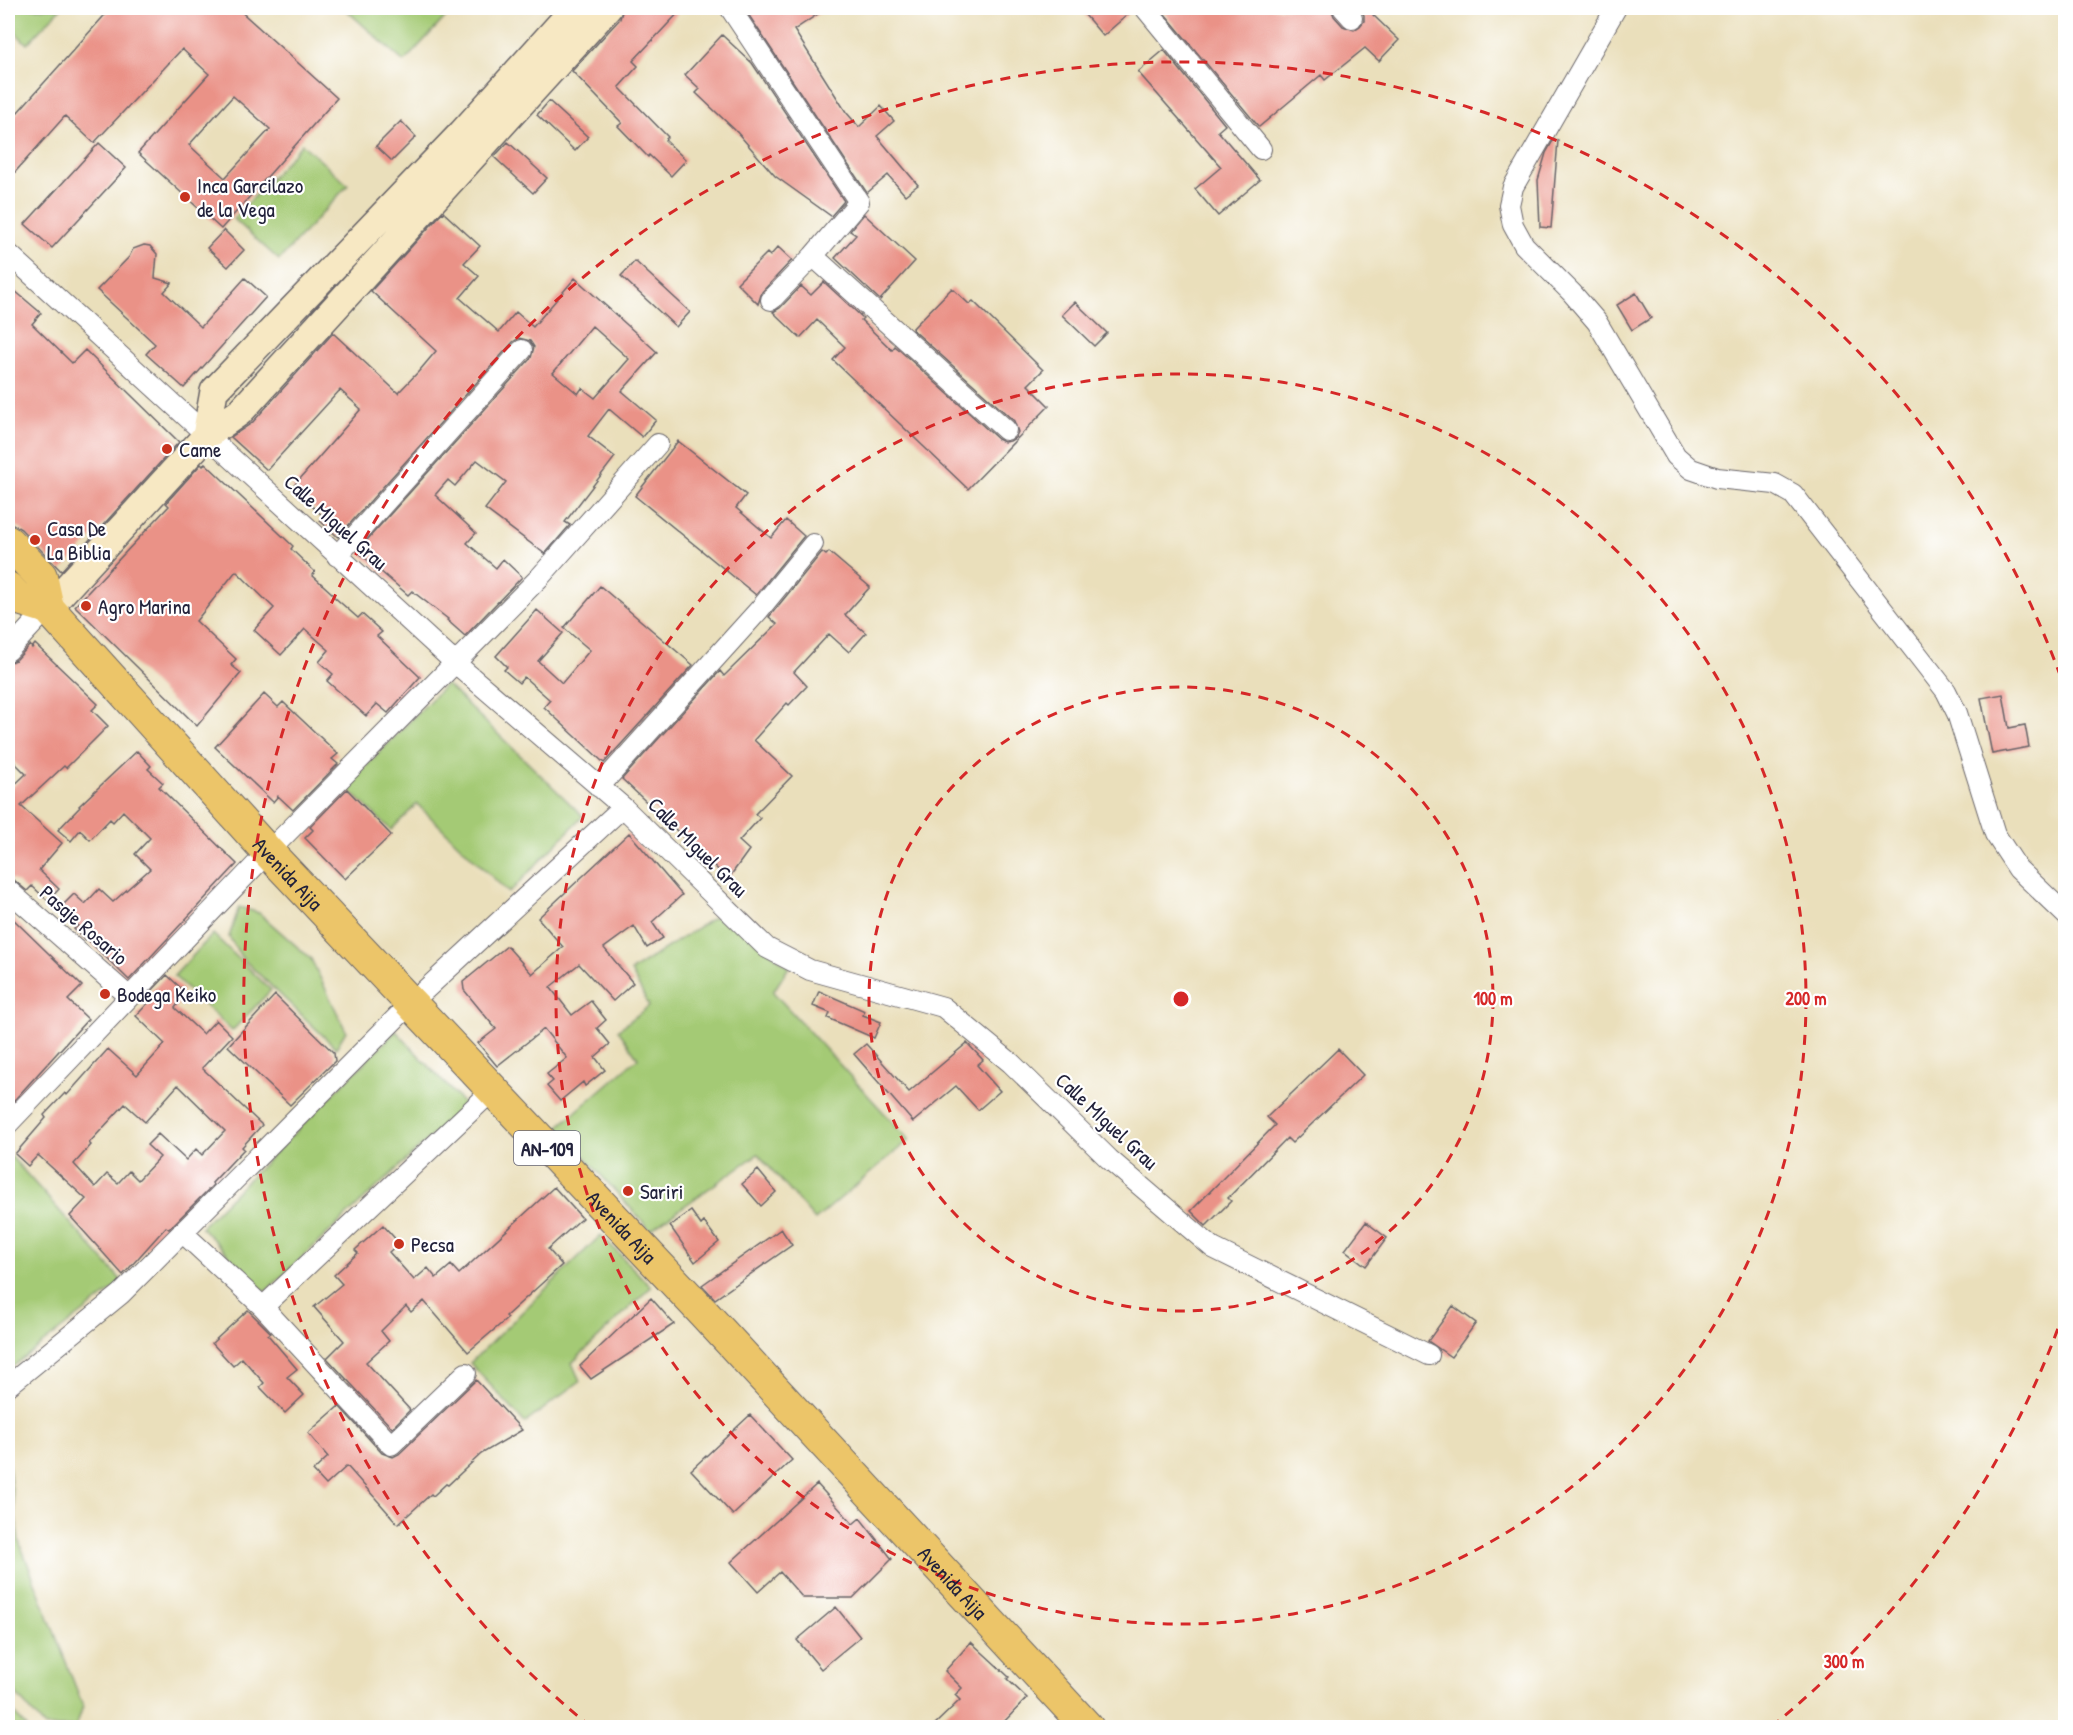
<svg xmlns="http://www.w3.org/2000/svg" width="2073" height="1735" viewBox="0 0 2073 1735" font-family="'Patrick Hand',sans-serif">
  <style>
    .green { fill: #a4ca74; stroke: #637658; stroke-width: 1.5 }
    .building { fill: #ea9287; fill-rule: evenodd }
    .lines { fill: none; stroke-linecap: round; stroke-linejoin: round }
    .street-casing { stroke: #686468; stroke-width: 22 }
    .secondary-casing { stroke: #686468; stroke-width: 30 }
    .primary-casing { stroke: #686468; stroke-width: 34 }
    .street { stroke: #fff; stroke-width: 20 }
    .secondary { stroke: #f7e8c3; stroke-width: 27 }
    .primary { stroke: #ecc569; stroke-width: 32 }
    .ring { fill: none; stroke: #d62828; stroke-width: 3; stroke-dasharray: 10 8 }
    .poi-dot { fill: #c8321e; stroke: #fff; stroke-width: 2 }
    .labels { text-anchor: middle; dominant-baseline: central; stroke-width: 4.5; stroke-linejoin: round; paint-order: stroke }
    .shield { fill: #fff; stroke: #646476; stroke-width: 1.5 }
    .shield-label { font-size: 20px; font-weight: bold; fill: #22223b }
    .poi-label { font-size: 21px; fill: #22223b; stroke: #fff; text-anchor: start }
    .street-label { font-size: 21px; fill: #22223b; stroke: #fff }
    .centre { fill: #d62828; stroke: #fff; stroke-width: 3 }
    .ring-label { font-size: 18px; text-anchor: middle; font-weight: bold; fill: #d62828; stroke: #fff; stroke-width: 4.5; stroke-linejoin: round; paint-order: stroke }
  </style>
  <rect width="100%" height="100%" fill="#fff"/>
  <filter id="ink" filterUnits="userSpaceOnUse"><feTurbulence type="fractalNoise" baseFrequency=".0167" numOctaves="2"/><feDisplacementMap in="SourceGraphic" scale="12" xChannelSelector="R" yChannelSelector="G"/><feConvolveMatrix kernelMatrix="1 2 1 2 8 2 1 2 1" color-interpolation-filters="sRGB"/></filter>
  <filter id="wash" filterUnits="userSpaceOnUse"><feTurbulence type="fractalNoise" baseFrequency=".008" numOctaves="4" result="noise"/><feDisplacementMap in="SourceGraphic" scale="24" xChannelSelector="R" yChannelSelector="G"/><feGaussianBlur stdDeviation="1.35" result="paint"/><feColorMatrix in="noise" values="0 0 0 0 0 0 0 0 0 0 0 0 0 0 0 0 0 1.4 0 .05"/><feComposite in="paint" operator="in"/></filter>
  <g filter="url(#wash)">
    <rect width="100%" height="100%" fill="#eadfbb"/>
    <!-- green -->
    <path class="green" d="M8,8H61L27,44L8,25Z
      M344,8H454L404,62Z
      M302,144L348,185L279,260L234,219Z
      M446,684L583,816L509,893L417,804L391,830L346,787Z
      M239,907L259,913L311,959L346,1031L336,1048L242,958L229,937Z
      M714,917L740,929L789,967L773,992L909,1140L815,1220L758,1154L650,1230L558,1127L638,1058L618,1030L649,1006L631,971Z
      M213,934L271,990L232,1031L174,976Z
      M396,1031L465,1105L265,1292L201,1227Z
      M8,1153L123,1282L8,1370Z
      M601,1235L651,1287L572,1363L580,1381L525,1423L470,1363Z
      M8,1461L19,1541L83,1706L76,1727H45L8,1685Z
      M8,1707L27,1727H15L8,1724Z"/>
    <g id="blocks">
      <!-- building -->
      <path class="building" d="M111,8H237L337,98L221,229L138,153L209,74L182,49L94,143L65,116L8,180V123ZM233,96L270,129L225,178L189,145Z
        M623,8H683L633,61L638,66L619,87L668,137L665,140L686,160L671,176L649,155L648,157L618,126L622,123L572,71L620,19Z
        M744,8H827L794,30L846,112L859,127L881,106L894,121L877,136L918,185L905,195L888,175L867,193Z
        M1079,8H1133V10L1103,36Z
        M1160,8H1331L1334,16L1343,26L1354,30L1360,26L1364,21V15L1359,8H1379L1373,15L1399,40L1379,61L1365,48L1325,80L1321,75L1259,127Z
        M722,35L752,63L844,201L831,216L775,176L736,131L696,93L700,89L685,75Z
        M1164,50L1225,125L1218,131L1260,180L1218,216L1195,189L1221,167L1138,72Z
        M549,101L588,137L575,151L537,115Z
        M401,121L416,137L392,161L376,146Z
        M1554,139L1558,140L1551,228L1540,227L1538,180L1546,153Z
        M508,142L547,178L533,193L494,157Z
        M99,143L126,168L52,248L25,224Z
        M443,212L480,246L464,263L479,276L460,298L499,332L516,312L533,327L575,278L657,352L622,391L656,420L642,437L609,409L588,436L615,457L565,522L570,525L545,554L485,509L506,482L477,460L455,486L448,480L435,495L476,533L467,543L496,568L503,559L522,577L465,636L447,620L448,619L412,591L408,595L357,551L531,358L534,347L530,341L519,338L513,342L338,537L320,521L324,517L292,488L361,409L340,390L267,470L231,437L252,423L333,333L398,393L420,370L436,351L371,291ZM592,326L629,359L595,398L582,388L578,394L553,373Z
        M864,214L915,261L880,300L835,258L856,235L850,231Z
        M224,230L244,250L228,267L207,248Z
        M144,245L150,246L157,254L155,278L172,283L164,292L201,327L245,278L266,297L184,388L146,354L155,344L97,290L129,257L133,249Z
        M778,247L792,260L762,292L758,304L737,283L767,253L770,256Z
        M635,261L690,312L676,327L621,276Z
        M824,282L863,318L861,320L892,350L895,346L998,439L1004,442L1010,441L1015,438L1018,432L1014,421L912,329L952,288L969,304L973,301L1043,370L1028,385L1049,406L968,489L833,360L845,347L817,320L800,338L773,312L780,308L801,286L811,295Z
        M8,285L41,313L32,324L72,363L85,350L179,442L61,571L21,529L8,521Z
        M1636,293L1651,318L1632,330L1617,305Z
        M1075,302L1107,333L1094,346L1062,315Z
        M678,441L746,495L736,508L771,538L786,520L804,536L756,595L635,496Z
        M205,463L293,546L291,549L315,572L312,575L334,595L333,596L358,618L362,614L382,632L377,636L420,677L388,713L377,704L366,716L327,681L333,674L319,662L329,650L305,629L281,655L254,630L274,608L236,571L196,621L236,659L231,665L241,673L197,726L75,606L169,506L166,503L201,464L203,466Z
        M822,552L826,555L829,552L870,587L845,615L866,633L849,652L829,634L794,672L807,686L789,705L787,703L754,740L792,776L755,814L760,818L739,841L749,850L728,879L622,779L720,671L724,676L777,624L769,617Z
        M600,586L693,665L604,763L544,707L550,700L524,677L519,683L504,670L507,667L496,656L537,610L563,633L538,661L562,683L590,650L564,628Z
        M35,644L98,704L92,710L108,726L66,768L64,766L21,806L62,843L39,870L59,889L48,901L32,886L27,891L15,881L8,878V791L26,774L8,756V663L16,660L30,645L32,648Z
        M264,694L278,707L283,702L338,754L332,759L338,764L293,810L278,796L273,802L215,747Z
        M2003,694L2009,728L2025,725L2029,747L1992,754L1981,698Z
        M137,751L151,766L148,769L163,783L159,787L237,864L129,980L87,939L85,940L74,929L78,926L60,908L74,894L85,904L99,889L113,902L150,869L135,854L150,838L123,811L113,822L110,819L90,840L80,830L71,841L58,830L80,807L79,806Z
        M347,789L391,835L345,879L305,838L313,830L310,827Z
        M629,833L682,895L652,922L663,938L647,948L634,926L604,948L633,983L613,1001L579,964L550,987L572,1015L591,1001L606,1020L597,1028L610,1044L595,1057L605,1070L585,1086L583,1082L560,1101L547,1086L553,1081L547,1074L567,1058L544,1029L497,1066L478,1043L496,1029L464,990L463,982L507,946L532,974L563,947L538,918Z
        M8,914L82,986L68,1000L88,1019L8,1107Z
        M167,975L183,990L177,998L180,1001L175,1008L203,1034L216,1020L232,1036L202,1068L262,1125L242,1147L244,1149L212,1183L213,1185L169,1229L166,1227L123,1275L70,1216L86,1199L38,1155L28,1166L15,1154L46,1118L44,1115L65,1093L67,1095L108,1049L137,1075L165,1044L136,1016L149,1002L145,998ZM178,1085L225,1131L202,1155L196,1149L186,1160L158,1134L147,1145L160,1157L138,1180L129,1171L118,1183L107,1174L95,1187L74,1164L91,1145L89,1143L125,1104L145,1122Z
        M819,991L865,1011L863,1015L881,1022L874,1038L828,1018L830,1013L813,1006Z
        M275,995L334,1053L335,1061L290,1105L228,1046Z
        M967,1043L983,1060L977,1065L1000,1091L978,1110L956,1086L913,1122L854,1054L866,1044L909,1092Z
        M1338,1049L1363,1075L1292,1143L1287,1138L1228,1198L1231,1201L1206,1226L1191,1211L1275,1125L1267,1117Z
        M758,1170L776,1192L761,1206L742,1184Z
        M554,1187L582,1218L548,1249L562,1265L506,1316L508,1318L468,1352L424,1301L411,1312L406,1306L381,1331L389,1341L366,1362L410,1410L392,1428L327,1358L344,1341L314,1307L342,1284L334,1275L358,1253L355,1250L383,1225L399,1243L389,1252L414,1280L428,1268L436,1278L451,1265L459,1274Z
        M691,1211L701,1225L704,1222L719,1242L695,1262L670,1226Z
        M1366,1222L1387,1238L1366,1266L1345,1250Z
        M781,1229L792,1245L715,1299L702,1285Z
        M651,1298L674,1324L591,1379L580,1366Z
        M1453,1306L1476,1323L1451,1357L1428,1341Z
        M248,1310L271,1333L268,1335L297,1369L287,1377L304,1395L285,1413L260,1387L264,1383L242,1358L233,1366L212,1343Z
        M476,1380L522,1430L481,1454L448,1485L446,1484L433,1496L431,1494L398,1524L347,1466L326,1485L313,1471L328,1457L308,1433L339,1406L382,1453L393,1457L399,1454Z
        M750,1415L792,1460L733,1515L691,1470Z
        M817,1484L853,1524L860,1518L892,1559L853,1598H803L780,1572L758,1592L731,1562Z
        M836,1607L860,1637L821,1669L797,1640Z
        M971,1642L1009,1677L1007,1679L1027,1698L998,1728H931L960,1700L955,1695L962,1688L945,1671Z"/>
    </g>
  </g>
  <g filter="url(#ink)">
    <use href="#blocks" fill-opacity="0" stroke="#686468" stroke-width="1.5"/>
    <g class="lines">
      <!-- street casing -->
      <g class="street-casing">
        <path id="street" d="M730,8L859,202L813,256L771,300
          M1145,8L1261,149
          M1343,8L1352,18
          M1616,8L1513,187L1509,205L1513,225L1524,245L1572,293L1597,322L1676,456L1691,469L1717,478L1775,484L1793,494L1946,691L1957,713L1995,834L2018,869L2066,915
          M8,253L454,662L623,807L767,948L810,970L943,1007L1011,1063L1109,1159L1213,1248L1429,1355
          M813,256L1006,430
          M337,556L522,350
          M8,651L48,608
          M599,787L759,610L813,544
          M8,890L128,996
          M8,1124L268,852L539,578L658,444
          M182,1232L263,1307L493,1090
          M263,1307L391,1445L466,1373
          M8,1386L121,1294L411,1003L623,807"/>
      </g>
      <!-- secondary casing -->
      <g class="secondary-casing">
        <path id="secondary" d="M206,436L214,391L462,133L575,8
          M48,608L206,436L240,412L608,8"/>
      </g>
      <!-- primary casing -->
      <g class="primary-casing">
        <g id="primary">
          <path d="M8,542L41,576L48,608"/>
          <path id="s1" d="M8,588L19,599L48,608L268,852L698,1307L1088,1728"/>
        </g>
      </g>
      <!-- street -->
      <use href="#street" class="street"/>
      <!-- secondary -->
      <use href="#secondary" class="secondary"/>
      <!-- primary -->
      <use href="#primary" class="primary"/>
    </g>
  </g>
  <!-- distance rings -->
  <g class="ring">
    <circle cx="1181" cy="999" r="312"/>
    <circle cx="1181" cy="999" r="625"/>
    <path d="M2064 1312A937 937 0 0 1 1771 1727M591 1727A937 937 0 1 1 2064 686"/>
  </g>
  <!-- markers -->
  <g class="poi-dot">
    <circle cx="185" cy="197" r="6"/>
    <circle cx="167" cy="449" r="6"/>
    <circle cx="35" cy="540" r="6"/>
    <circle cx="86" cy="606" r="6"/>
    <circle cx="105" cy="994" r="6"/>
    <circle cx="628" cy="1191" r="6"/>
    <circle cx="399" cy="1244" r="6"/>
  </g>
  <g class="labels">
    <!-- shield labels -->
    <rect class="shield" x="514" y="1131" width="66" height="34" rx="4.5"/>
    <g class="shield-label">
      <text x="547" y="1148">AN-109</text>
    </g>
    <!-- poi labels -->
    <g class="poi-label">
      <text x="197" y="185">Inca Garcilazo<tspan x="197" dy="24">de la Vega</tspan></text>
      <text x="179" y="449">Came</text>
      <text x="47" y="528">Casa De<tspan x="47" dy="24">La Biblia</tspan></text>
      <text x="98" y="606">Agro Marina</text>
      <text x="117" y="994">Bodega Keiko</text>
      <text x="640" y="1191">Sariri</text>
      <text x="411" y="1244">Pecsa</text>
    </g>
    <!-- street labels -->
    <g class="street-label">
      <text transform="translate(336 522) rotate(42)">Calle MIguel Grau</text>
      <text transform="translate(698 847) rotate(45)">Calle MIguel Grau</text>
      <text stroke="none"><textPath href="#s1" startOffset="404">Avenida Aija</textPath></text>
      <text transform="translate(84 925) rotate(41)">Pasaje Rosario</text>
      <text transform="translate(1107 1121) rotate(43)">Calle MIguel Grau</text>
      <text stroke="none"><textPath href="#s1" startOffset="890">Avenida Aija</textPath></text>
      <text stroke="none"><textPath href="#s1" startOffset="1376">Avenida Aija</textPath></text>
    </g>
  </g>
  <circle cx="1181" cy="999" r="9" class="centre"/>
  <g class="ring-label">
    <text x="1493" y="1005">100 m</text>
    <text x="1806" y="1005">200 m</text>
    <text x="1844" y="1668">300 m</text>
  </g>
  <!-- margin -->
  <rect width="2073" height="1735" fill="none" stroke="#fff" stroke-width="30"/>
</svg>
